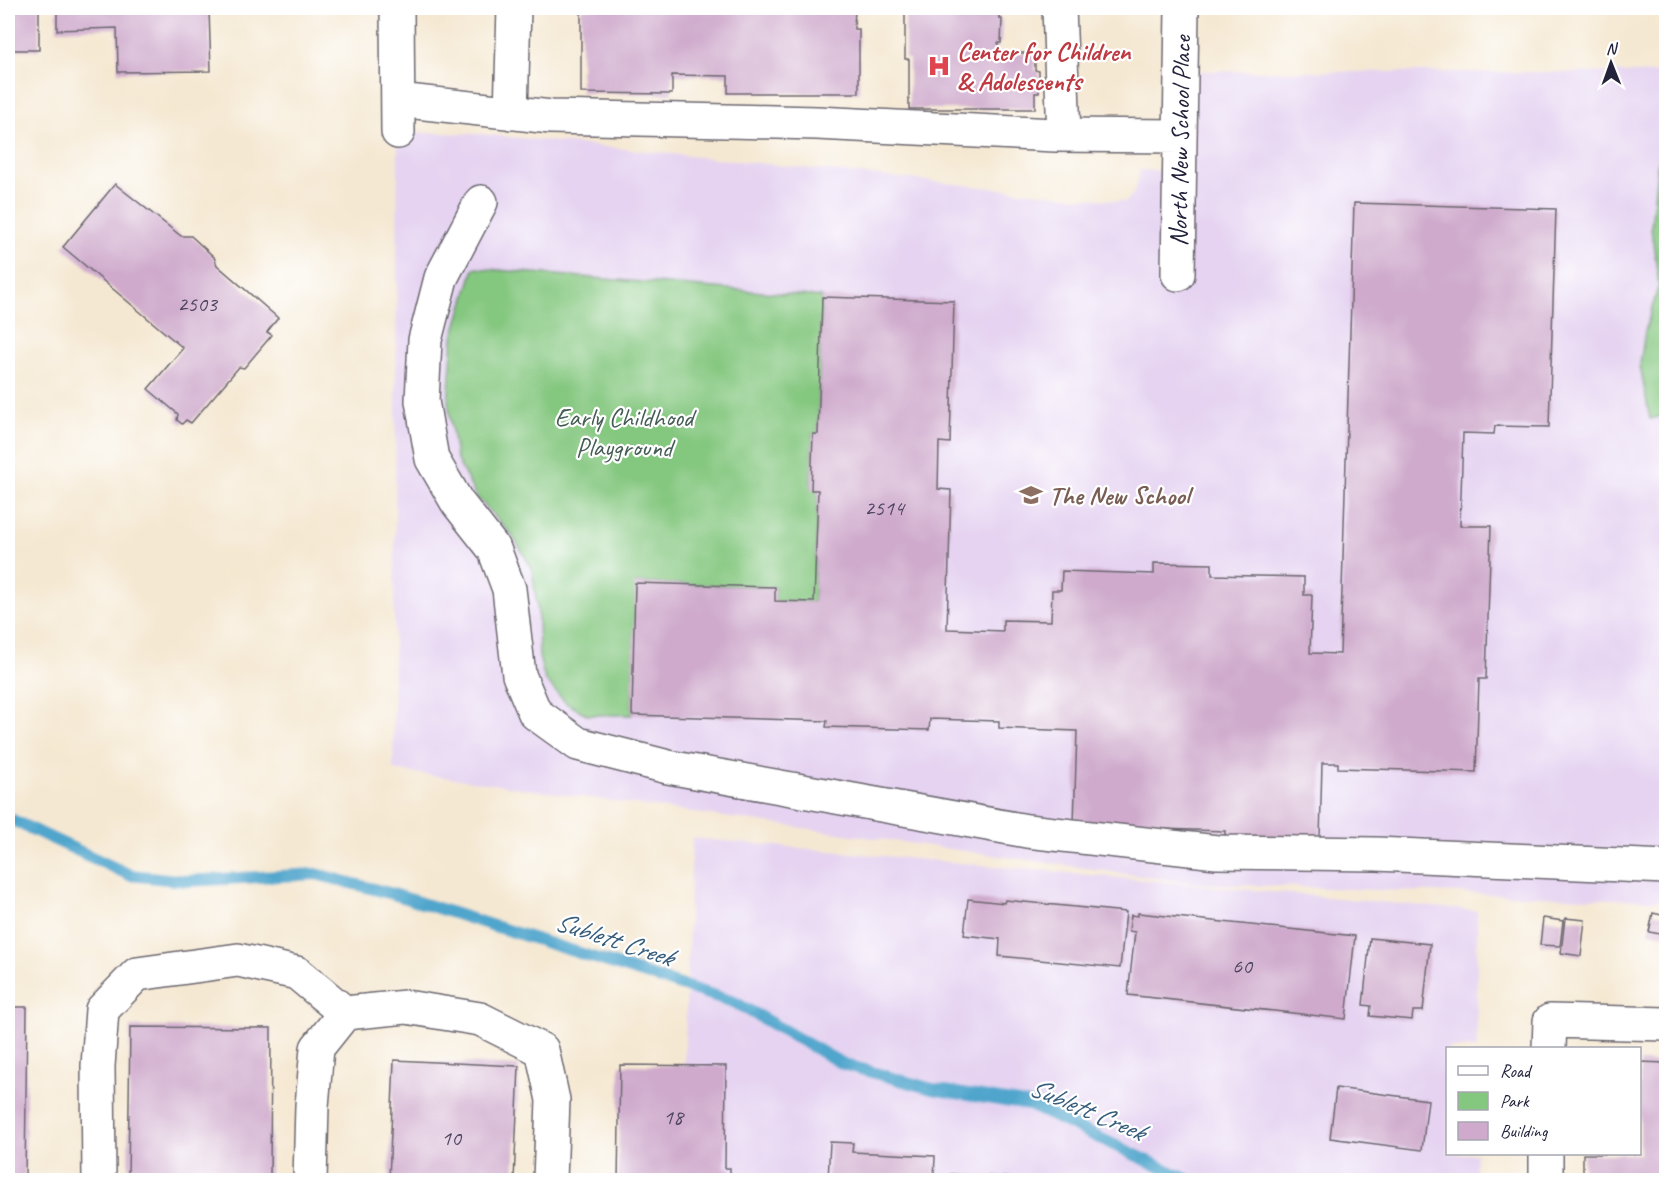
<svg xmlns="http://www.w3.org/2000/svg" width="1674" height="1188" viewBox="0 0 1674 1188" font-family="Caveat,sans-serif">
  <style>
    .built { fill: #e5d3f1 }
    .green { fill: #84c77f; stroke: #53745d; stroke-width: 1.5 }
    .lines { fill: none; stroke-linecap: round; stroke-linejoin: round }
    .stream { stroke: #4fa5cc; stroke-width: 12 }
    .building { fill: #cfaacc }
    .minor-casing { stroke: #6c6770; stroke-width: 36 }
    .minor { stroke: #fff; stroke-width: 33 }
    .labels { text-anchor: middle; dominant-baseline: central; stroke-width: 4.5; stroke-linejoin: round; paint-order: stroke }
    .number-label { font-size: 22px; fill: #4d445f }
    .health-label { font-size: 26px; font-weight: bold; fill: #be3a42; stroke: #fff; text-anchor: start }
    .street-label { font-size: 26px; fill: #22223b; stroke: #fff }
    .park-label { font-size: 26px; fill: #445c53; stroke: #fff }
    .education-label { font-size: 26px; font-weight: bold; fill: #785e54; stroke: #fff; text-anchor: start }
    .water-label { font-size: 27px; font-style: italic; fill: #365d7c; stroke: #fff }
  </style>
  <rect width="100%" height="100%" fill="#fff"/>
  <filter id="ink" filterUnits="userSpaceOnUse"><feTurbulence type="fractalNoise" baseFrequency=".0167" numOctaves="2"/><feDisplacementMap in="SourceGraphic" scale="12" xChannelSelector="R" yChannelSelector="G"/><feConvolveMatrix kernelMatrix="1 2 1 2 8 2 1 2 1" color-interpolation-filters="sRGB"/></filter>
  <filter id="wash" filterUnits="userSpaceOnUse"><feTurbulence type="fractalNoise" baseFrequency=".008" numOctaves="4" result="noise"/><feDisplacementMap in="SourceGraphic" scale="24" xChannelSelector="R" yChannelSelector="G"/><feGaussianBlur stdDeviation="1.35" result="paint"/><feColorMatrix in="noise" values="0 0 0 0 0 0 0 0 0 0 0 0 0 0 0 0 0 1.4 0 .05"/><feComposite in="paint" operator="in"/></filter>
  <g filter="url(#wash)">
    <rect width="100%" height="100%" fill="#f5e8d2"/>
    <!-- built -->
    <path class="built" d="M1181,71L1666,73V901L1191,883L393,770L398,132L482,134L1126,202L1135,191L1140,170L1179,172Z
      M692,838L1477,911V1048H1448V1154H1476V1180H680Z"/>
    <!-- green -->
    <path class="green" d="M1666,148V415L1650,419L1640,365L1645,331L1659,285L1651,228L1658,160Z
      M474,268L822,297L818,434H813L811,489L818,490L814,602L775,601V587L636,583L632,715H588L566,703L545,680L539,657L538,614L532,568L512,535L476,496L456,458L448,402L453,337Z"/>
    <g class="lines">
      <!-- stream -->
      <path class="stream" d="M8,818L130,875L186,881L316,874L393,894L734,1002L843,1064L932,1089L1030,1105L1188,1180"/>
    </g>
    <g id="blocks">
      <!-- building -->
      <path class="building" d="M8,8H39V50H8Z
        M57,8H217V10H209L211,71L118,72L117,28L57,30Z
        M581,8H855L854,29H859V93H728V76L672,75V94L581,93Z
        M905,8H999V19H1002L1001,43H998V53H1035V70L1039,71V93H1035V109H909V59H905Z
        M115,184L181,236H191L214,257L217,265L278,318L267,332L272,335L244,368L239,367L191,423L186,420L182,424L177,420L178,414L148,389L183,348L63,247Z
        M1354,203L1556,209L1549,427L1495,426L1494,434L1463,433L1460,526H1491L1486,679H1479L1476,772L1338,768V763H1322L1320,839L1225,836V831L1129,828L1074,824L1077,731L999,728V721L930,719L929,730L826,727L827,721L632,715L635,583L775,587V601L814,602L818,490H811L813,434H818L822,297L954,301L950,443L939,442L938,489L951,490L947,629L1003,631V620L1051,621L1052,590H1061L1062,571L1154,574V563L1212,564V575L1304,577V595H1312L1310,653L1340,654Z
        M968,899L1004,903L1005,900L1126,912L1120,968L999,956L1000,939L964,935Z
        M1138,913L1355,936L1346,1019L1128,995L1135,932L1129,931L1131,915L1138,916Z
        M1653,913L1666,916V935L1649,932Z
        M1543,918L1563,921L1560,946L1540,945Z
        M1565,918L1585,920L1581,956L1561,953Z
        M1370,938L1430,944L1423,1011H1413L1412,1020L1370,1016L1371,1006L1363,1005Z
        M8,1007H27L25,1180H8Z
        M130,1027L271,1028L270,1180H128Z
        M394,1060L519,1066L514,1180H389Z
        M1640,1062L1666,1063V1180H1583V1154H1640Z
        M620,1065L726,1066L725,1168H730V1180H618Z
        M1336,1088L1428,1100L1422,1150L1330,1138Z
        M830,1142L853,1143L852,1152L935,1156L934,1180H828Z
        M951,1174L1033,1179V1180H951Z"/>
    </g>
  </g>
  <g filter="url(#ink)">
    <use href="#blocks" fill-opacity="0" stroke="#6c6770" stroke-width="1.5"/>
    <g class="lines">
      <!-- minor casing -->
      <g class="minor-casing">
        <path id="minor" d="M397,8L398,132
          M1059,8L1064,135
          M398,100L551,117L817,123L1055,135L1180,136
          M511,113L514,8
          M481,202L441,278L425,340L422,401L432,459L457,502L494,549L509,589L519,675L535,713L578,744L668,767L1027,831L1217,852L1376,854L1666,867
          M1178,274L1182,8
          M1549,1048L1550,1021L1666,1024
          M99,1180L98,1066L102,1010L137,974L238,960L297,973L345,1013
          M310,1180L312,1106L317,1048L345,1013L406,1007L480,1019L542,1050L553,1100L550,1180
          M1546,1180V1154"/>
      </g>
      <!-- minor -->
      <use href="#minor" class="minor"/>
    </g>
  </g>
  <!-- icons -->
  <defs>
    <g id="hospital-bare" transform="scale(1.8)"><path d="M-5-5h3v3.5h4V-5h3V5h-3V1.5h-4V5h-3Z" fill="#e0444e" stroke="#fff" stroke-width="2.5" paint-order="stroke"/></g>
    <g id="school-bare" transform="scale(1.8)"><path d="M0-5L7-2L0 1L-7-2ZM-4 1L0 2.5L4 1V4Q0 6-4 4Z" fill="#8d6e63" stroke="#fff" stroke-width="2.5" paint-order="stroke"/></g>
  </defs>
  <g fill-rule="evenodd">
    <use href="#hospital-bare" x="939" y="66"/>
    <use href="#school-bare" x="1031" y="495"/>
  </g>
  <g class="labels">
    <!-- number labels -->
    <g class="number-label">
      <text x="197" y="304">2503</text>
      <text x="884" y="508">2514</text>
      <text x="1242" y="966">60</text>
      <text x="673" y="1117">18</text>
      <text x="451" y="1138">10</text>
    </g>
    <!-- health labels -->
    <g class="health-label">
      <text x="957" y="51">Center for Children<tspan x="957" dy="30">&amp; Adolescents</tspan></text>
    </g>
    <!-- street labels -->
    <g class="street-label">
      <text transform="translate(1180 141) rotate(-89)">North New School Place</text>
    </g>
    <!-- park labels -->
    <g class="park-label">
      <text x="624" y="417">Early Childhood<tspan x="624" dy="30">Playground</tspan></text>
    </g>
    <!-- education labels -->
    <g class="education-label">
      <text x="1049" y="495">The New School</text>
    </g>
    <!-- water labels -->
    <g class="water-label">
      <text transform="translate(614 939) rotate(18)">Sublett Creek</text>
      <text transform="translate(1087 1109) rotate(23)">Sublett Creek</text>
    </g>
  </g>
  <!-- margin -->
  <rect width="1674" height="1188" fill="none" stroke="#fff" stroke-width="30"/>
  <!-- legend -->
  <rect x="1446" y="1047" width="195" height="108" fill="#ffffff" stroke="#a7a7b1" stroke-width="1.5"/>
  <rect x="1458" y="1066" width="30" height="9" fill="#ffffff" stroke="#a7a7b1" stroke-width="1.5"/>
  <text x="1500" y="1077" font-size="18" fill="#22223b">Road</text>
  <rect x="1458" y="1092" width="30" height="18" fill="#84c77f" stroke="#a7a7b1" stroke-width="1.5"/>
  <text x="1500" y="1107" font-size="18" fill="#22223b">Park</text>
  <rect x="1458" y="1122" width="30" height="18" fill="#cfaacc" stroke="#a7a7b1" stroke-width="1.5"/>
  <text x="1500" y="1137" font-size="18" fill="#22223b">Building</text>
  <!-- north arrow -->
  <g transform="translate(1611 63) rotate(359)" stroke="#ffffff" stroke-width="4.5" paint-order="stroke">
  <path d="M0-4.5L10 22L0 15L-10 22Z" fill="#22223b"/>
  <text y="-9" font-size="16" font-weight="bold" text-anchor="middle" fill="#22223b">N</text>
  </g>
</svg>
